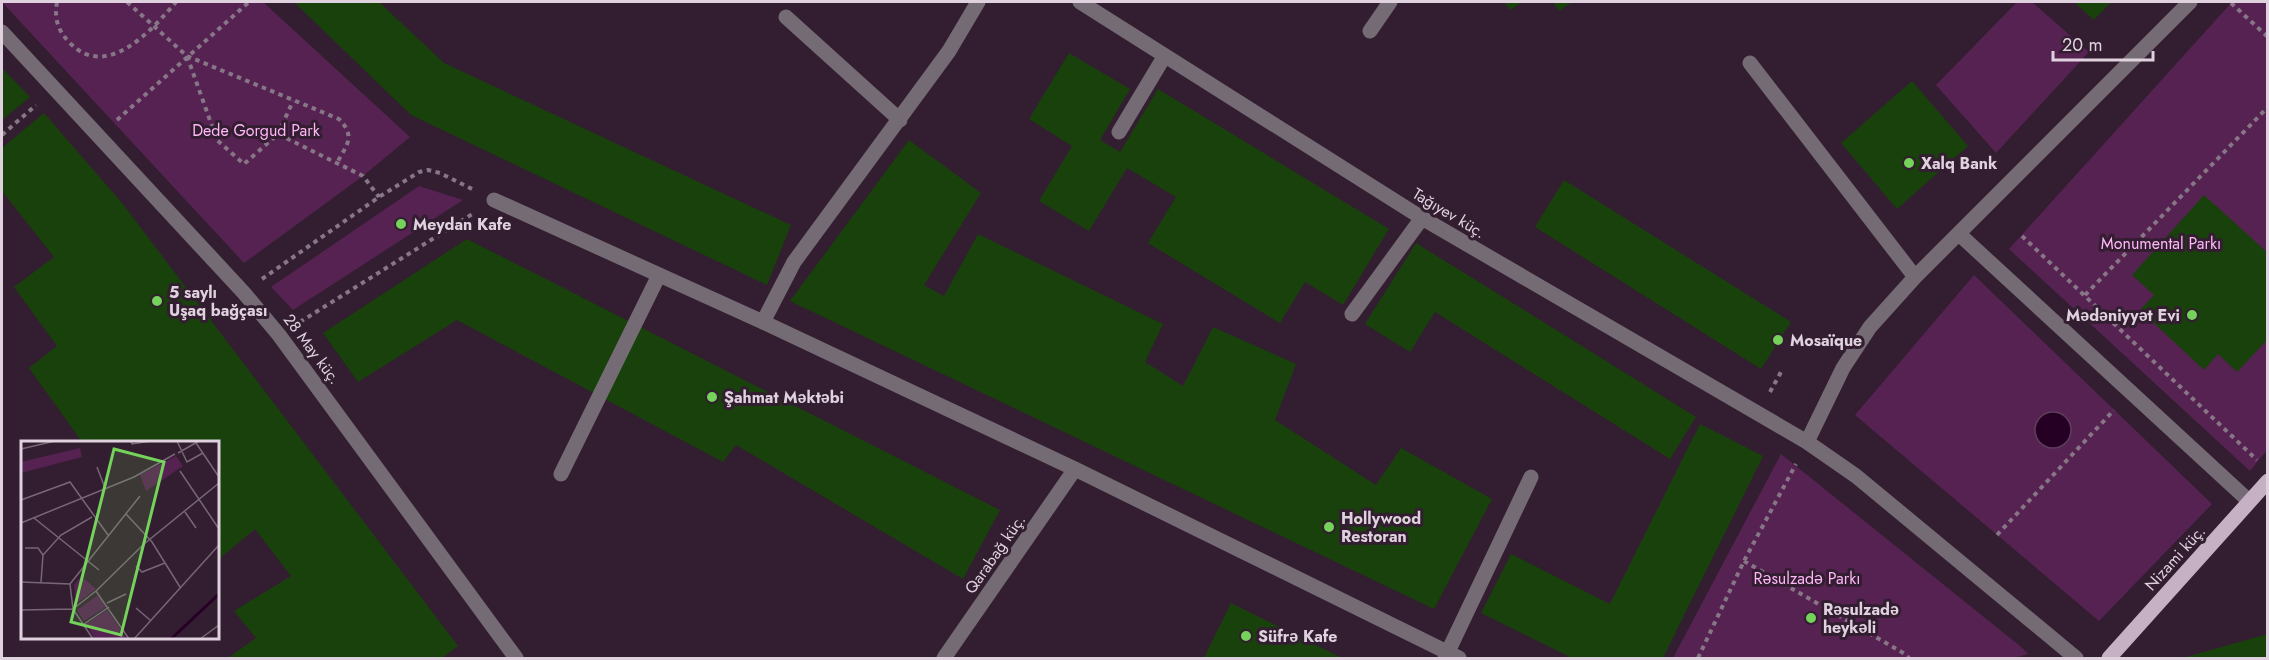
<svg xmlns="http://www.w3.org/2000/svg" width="2269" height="660" viewBox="0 0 2269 660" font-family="Jost,sans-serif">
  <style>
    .green { fill: #562252 }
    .water { fill: #250024; stroke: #5d3f5c; stroke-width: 1.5 }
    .building { fill: #19410c }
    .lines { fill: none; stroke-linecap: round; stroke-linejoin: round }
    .path { stroke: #877686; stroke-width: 4; stroke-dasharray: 4.5 4.5; stroke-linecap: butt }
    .minor { stroke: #756b74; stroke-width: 15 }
    .major { stroke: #c6b0c3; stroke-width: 15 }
    .poi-dot { fill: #75d25b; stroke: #321e30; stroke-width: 2 }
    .labels { text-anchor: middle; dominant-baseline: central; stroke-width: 6; stroke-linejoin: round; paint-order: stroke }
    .park-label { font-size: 16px; fill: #ffb7f8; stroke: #321e30 }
    .poi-label { font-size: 16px; font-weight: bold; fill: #dfd2de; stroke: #321e30; text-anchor: start }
    .street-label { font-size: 16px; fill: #dfd2de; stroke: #321e30 }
    .inset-river { fill: none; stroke: #250024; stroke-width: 3 }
    .inset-road { fill: none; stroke: #776676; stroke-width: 1.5 }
    .view { fill: #75d25b; fill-opacity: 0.15; stroke: #75d25b; stroke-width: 3 }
    .inset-edge { fill: none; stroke: #dfd2de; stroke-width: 3 }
  </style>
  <rect width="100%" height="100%" fill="#321e30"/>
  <!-- green -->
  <path class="green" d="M2,2H263L410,137L363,176L244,263Z
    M2017,2H2032L2089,52L1996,153L1936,85Z
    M2232,2H2267L2268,449L2250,471L2009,249Z
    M419,186L463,200L293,310L271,287Z
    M1974,275L2212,504L2099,621L1855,415Z
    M1781,454L2020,646L2028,654L2014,658H1673Z"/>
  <!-- water -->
  <path class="water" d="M2035 430a18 18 0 1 1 36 0a18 18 0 1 1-36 0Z"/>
  <!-- building -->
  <path class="building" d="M294,2H379L444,63L791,225L767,285L411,115Z
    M1504,2H1522L1510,10Z
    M1553,2H1572L1559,11Z
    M2074,2H2111L2094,20Z
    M1069,53L1130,89L1100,140L1120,152L1158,89L1389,229L1343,305L1305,282L1280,323L1148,243L1176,197L1127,168L1089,231L1039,201L1072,146L1029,119Z
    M2,68L30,97L2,120Z
    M1912,81L1968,146L1897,209L1841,143Z
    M44,113L122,203L458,646L442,658H228L256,638L234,611L291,576L255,529L218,560V442H82L29,368L57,346L14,287L54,257L2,191V148Z
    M909,140L981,193L924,285L944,296L978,234L1163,324L1145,362L1183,386L1213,327L1296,364L1275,420L1376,485L1401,448L1492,499L1434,609L790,301Z
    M1564,180L1791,322L1761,369L1535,227Z
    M2204,195L2268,253V339L2237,372L2218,354L2204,370L2140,310L2154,295L2132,275Z
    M467,239L1000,510L963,579L736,445L723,462L457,320L358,382L323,333Z
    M1416,243L1696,417L1670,459L1435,312L1410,352L1365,324Z
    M1700,424L1763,456L1663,658H1572L1481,613L1511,554L1610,604Z
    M1231,603L1342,658H1204Z
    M2268,634V658H2182Z"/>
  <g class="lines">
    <!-- path -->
    <path class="path" d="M57,2C54,19 58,31 70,43C107,81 152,30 176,2
      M127,2L187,56L217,140L244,164L278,134L363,176L379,197
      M2231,3L2268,37
      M187,56L339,119C356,137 347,144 337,163
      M117,120L249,2
      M278,134L293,101
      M2,135L36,105
      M2022,236L2257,460
      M262,279L379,197L419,172L428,170L440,173L472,189
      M2085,295L2268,107
      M300,322L474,213
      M1770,392L1781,372
      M1997,535L2114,410
      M1744,561L1905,654L1909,658
      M1698,658L1744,561L1796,464"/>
    <!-- minor -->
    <path class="minor" d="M1080,2L1422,218L1807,442
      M786,17L900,120
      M1370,31L1390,2
      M2,32L244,293L279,335L516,658
      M1750,63L1915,277
      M1119,132L1164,57
      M494,200L763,322L1075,469L1459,658
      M1959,234L2249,501
      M1352,314L1422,218
      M763,322L794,262L949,51L978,2
      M561,474L659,275
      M944,658L1075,469
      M1445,658L1531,477
      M2076,658L1856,476L1807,442L1843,368L1870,327L1915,277L2190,2"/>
    <!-- major -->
    <path class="major" d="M2109,658L2268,481"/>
  </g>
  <!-- markers -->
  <g class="poi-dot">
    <circle cx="1909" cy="163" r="6"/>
    <circle cx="401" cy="224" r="6"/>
    <circle cx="157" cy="301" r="6"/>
    <circle cx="2192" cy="315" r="6"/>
    <circle cx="1778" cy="340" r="6"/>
    <circle cx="712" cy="397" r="6"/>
    <circle cx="1329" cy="527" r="6"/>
    <circle cx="1811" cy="618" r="6"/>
    <circle cx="1246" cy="636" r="6"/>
  </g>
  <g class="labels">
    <!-- park labels -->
    <g class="park-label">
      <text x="256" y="130">Dede Gorgud Park</text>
      <text x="2161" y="243">Monumental Parkı</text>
      <text x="1807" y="578">Rəsulzadə Parkı</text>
    </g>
    <!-- poi labels -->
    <g class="poi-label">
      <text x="1921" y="163">Xalq Bank</text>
      <text x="413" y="224">Meydan Kafe</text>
      <text x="169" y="292">5 saylı<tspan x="169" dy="18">Uşaq bağçası</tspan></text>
      <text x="2180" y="315" text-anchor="end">Mədəniyyət Evi</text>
      <text x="1790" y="340">Mosaïque</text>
      <text x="724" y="397">Şahmat Məktəbi</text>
      <text x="1341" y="518">Hollywood<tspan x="1341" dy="18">Restoran</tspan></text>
      <text x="1823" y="609">Rəsulzadə<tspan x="1823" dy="18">heykəli</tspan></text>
      <text x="1258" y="636">Süfrə Kafe</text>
    </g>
    <!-- street labels -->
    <g class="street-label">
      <text transform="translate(1449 213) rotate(31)">Tağıyev küç.</text>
      <text transform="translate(312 349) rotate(53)">28 May küç.</text>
      <text transform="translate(995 554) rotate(-55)">Qarabağ küç.</text>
      <text transform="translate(2175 558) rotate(-48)">Nizami küç.</text>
    </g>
  </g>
  <!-- overview -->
  <g transform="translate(21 441)">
    <rect width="198" height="198" fill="#321e30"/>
    <path d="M59,7L61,16L0,32V21ZM155,15L162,25L125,50L119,34ZM60,135L75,148L55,163L53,144ZM77,154L85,166L63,180L56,169ZM86,169L106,198H74L65,183Z" fill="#562252"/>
    <path class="inset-river" d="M150,198L198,153"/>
    <path class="inset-road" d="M110,0L111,3L130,0M156,0L166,21L182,12M175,2L198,36M0,8L34,0M157,12L178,0M76,26L84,47M159,30L198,88M0,59L49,41L87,94M164,71L175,87M105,73L131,101L159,146M13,77L78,129M0,82L113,36L154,13M4,107H17L22,114M115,125L121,131L144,122M0,141L49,143L52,168L72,198M20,141L22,114L40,94L71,76M49,143L119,55M75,150L123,103L198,42M86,162L105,153M115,167L129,179M52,168L75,150L108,198M0,169L52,168M63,183L88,166M113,198L198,104M179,198L198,184"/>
    <path class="view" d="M93,8L143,21L100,194L50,181Z"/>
    <rect width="198" height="198" class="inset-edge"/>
  </g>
  <!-- border -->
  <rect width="2269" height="660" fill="none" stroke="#dfd2de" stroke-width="6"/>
  <!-- scale -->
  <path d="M2053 51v9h100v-9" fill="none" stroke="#dfd2de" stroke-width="3"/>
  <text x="2062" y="51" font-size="18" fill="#dfd2de" stroke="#321e30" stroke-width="4.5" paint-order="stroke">20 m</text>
</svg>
